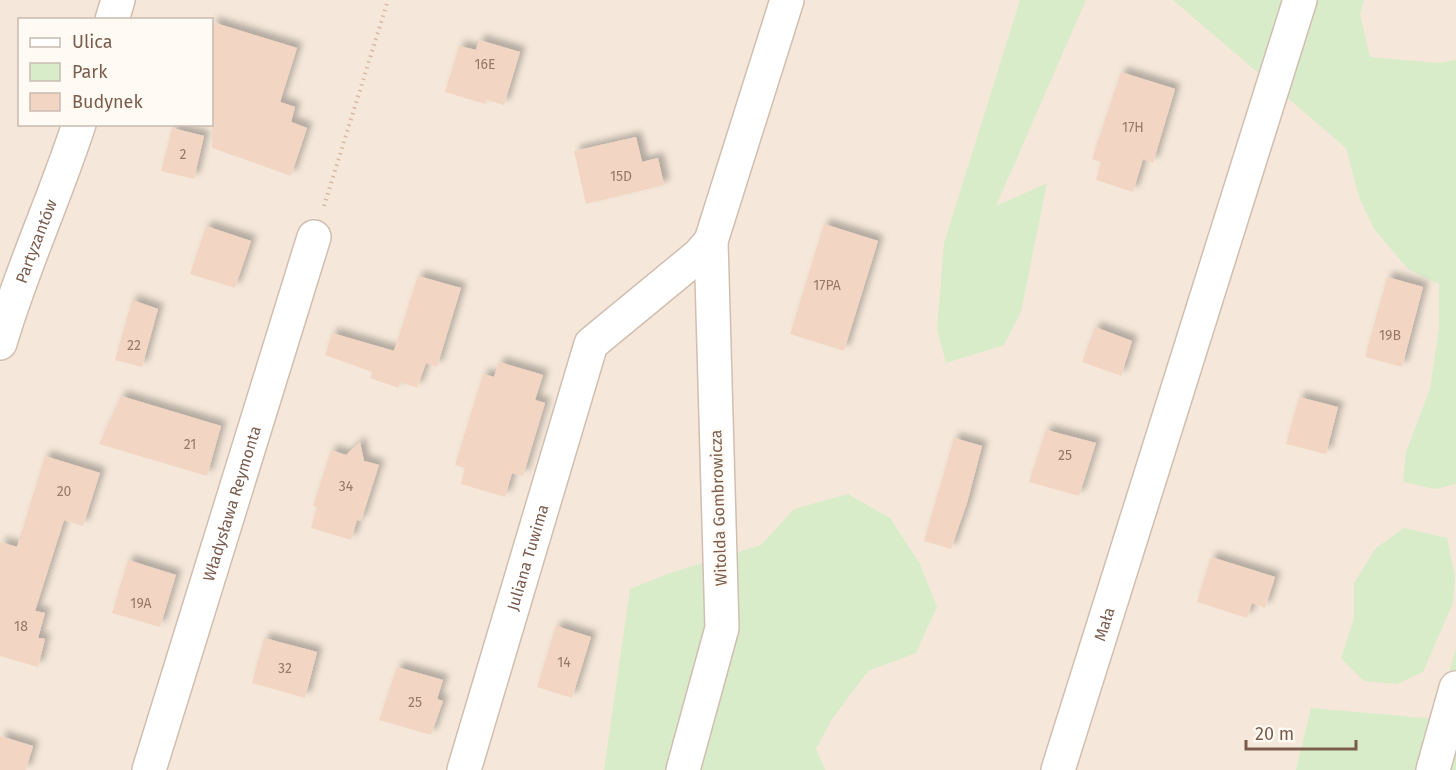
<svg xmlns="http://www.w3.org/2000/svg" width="1456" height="770" font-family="'Fira Sans',sans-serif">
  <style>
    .residential { fill: #f5e8da; fill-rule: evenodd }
    .green { fill: #d8ecc9 }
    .building { fill: #f3d5c3; filter: url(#shadow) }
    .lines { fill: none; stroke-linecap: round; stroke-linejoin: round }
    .minor-casing { stroke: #d1beb0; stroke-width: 36 }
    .path { stroke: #d9b8a5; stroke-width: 4; stroke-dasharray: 1.5 4.5; stroke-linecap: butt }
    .minor { stroke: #fff; stroke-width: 33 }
    .labels { text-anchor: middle; stroke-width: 5; stroke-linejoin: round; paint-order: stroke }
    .number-label { font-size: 14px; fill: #987a6a }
    .street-label { font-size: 16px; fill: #7a5c4d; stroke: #fffaf3 }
  </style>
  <defs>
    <filter id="shadow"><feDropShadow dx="5.5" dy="-5.5" stdDeviation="3" flood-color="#0004"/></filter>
  </defs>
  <rect width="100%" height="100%" fill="#fdf6ec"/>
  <path class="residential" d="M0 0H1456V770H0ZM20 20H212V124H20Z"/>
  <g class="green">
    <polygon points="1020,0 1086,0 996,206 1047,183 1021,312 1004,345 946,363 937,329 944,243"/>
    <polygon points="1173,0 1364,0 1360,15 1370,57 1438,63 1456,60 1456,484 1435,489 1403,482 1406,452 1430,389 1439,328 1439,284 1408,269 1374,229 1359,197 1346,148"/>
    <polygon points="848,494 890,518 920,564 937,607 916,653 868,671 832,719 816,749 825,770 604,770 630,589 667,574 761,545 794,509"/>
    <polygon points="1404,528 1447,538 1455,576 1453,603 1423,672 1397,684 1364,681 1341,658 1354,618 1354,583 1376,548"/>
    <polygon points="1456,648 1456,770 1296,770 1311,708 1436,719"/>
  </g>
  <g class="building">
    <polygon points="212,22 297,48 280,102 295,107 291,122 307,128 291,176 212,148"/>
    <polygon points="479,40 520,52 504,105 487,100 485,104 445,92 459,46 476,50"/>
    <polygon points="1121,72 1175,89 1153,163 1143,159 1133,192 1096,180 1101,162 1092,159"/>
    <polygon points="172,128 204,136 194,179 161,171"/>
    <polygon points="636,137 642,162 658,158 664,185 586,204 574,151"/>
    <polygon points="824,224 878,241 844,351 790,334"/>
    <polygon points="206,226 251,241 235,288 190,274"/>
    <polygon points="418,276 461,288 437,367 426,363 417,388 400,382 399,388 370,378 372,372 325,355 332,333 394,351"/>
    <polygon points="1387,277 1423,287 1402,367 1365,357"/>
    <polygon points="132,300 158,309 142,367 115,360"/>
    <polygon points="1095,327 1132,341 1121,376 1082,362"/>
    <polygon points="499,362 543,375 535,400 545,403 523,476 512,473 505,497 461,484 465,468 455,465 483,374 494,377"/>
    <polygon points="121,396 221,426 207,476 99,444"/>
    <polygon points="1299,397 1338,407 1326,454 1286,444"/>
    <polygon points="1046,430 1096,443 1079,496 1029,482"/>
    <polygon points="954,438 982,446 967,503 951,549 924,541"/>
    <polygon points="360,442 364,461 379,465 361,521 357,520 351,540 311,528 317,507 313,506 331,450 346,455"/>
    <polygon points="45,456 100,473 83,526 64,520 35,611 45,613 38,638 45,639 38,667 0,656 0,542 17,547"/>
    <polygon points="1211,557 1275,577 1265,608 1252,603 1247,618 1197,602"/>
    <polygon points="128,560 176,575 160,627 112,613"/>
    <polygon points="556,626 591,637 572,698 537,687"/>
    <polygon points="264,638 317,652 305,698 252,683"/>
    <polygon points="397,667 443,680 437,699 443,701 431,735 379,720"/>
    <polygon points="0,736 33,746 26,770 0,770"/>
  </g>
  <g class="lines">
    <defs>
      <g id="minor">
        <polyline points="112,20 118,0"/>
        <path id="s1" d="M0 343C22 268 55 198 79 124"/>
        <path id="s2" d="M149 770 314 237"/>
        <path id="s3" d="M464 770 591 344 699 255 711 241 787 0"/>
        <polyline points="683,770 722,628 711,241"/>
        <path id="s4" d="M1058 770 1300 0"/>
        <polyline points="1433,770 1456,688"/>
      </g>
    </defs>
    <use href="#minor" class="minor-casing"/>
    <polyline class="path" points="324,206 388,0"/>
    <use href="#minor" class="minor"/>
  </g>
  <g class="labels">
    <g class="number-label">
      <text x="485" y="69">16E</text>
      <text x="1133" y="132">17H</text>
      <text x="183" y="159">2</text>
      <text x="621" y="181">15D</text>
      <text x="827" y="290">17PA</text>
      <text x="1390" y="340">19B</text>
      <text x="134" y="350">22</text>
      <text x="190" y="449">21</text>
      <text x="1065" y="460">25</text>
      <text x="346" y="491">34</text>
      <text x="64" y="496">20</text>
      <text x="141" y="608">19A</text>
      <text x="21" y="631">18</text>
      <text x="564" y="667">14</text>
      <text x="285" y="673">32</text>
      <text x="415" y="707">25</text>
    </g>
    <g class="street-label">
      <text dy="6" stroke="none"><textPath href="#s1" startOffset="108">Partyzantów</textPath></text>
      <text dy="6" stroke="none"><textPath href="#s2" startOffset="279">Władysława Reymonta</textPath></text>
      <text transform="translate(718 508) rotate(-92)" y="6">Witolda Gombrowicza</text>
      <text dy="6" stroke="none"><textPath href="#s3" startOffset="222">Juliana Tuwima</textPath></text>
      <text dy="6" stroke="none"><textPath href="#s4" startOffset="153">Mała</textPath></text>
    </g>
  </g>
  <rect x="18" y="18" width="195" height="108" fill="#fffaf3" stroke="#cabbb1" stroke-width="1.5"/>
  <rect x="30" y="38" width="30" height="9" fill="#ffffff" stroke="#cabbb1" stroke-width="1.5"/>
  <text x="72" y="48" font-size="18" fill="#7a5c4d">Ulica</text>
  <rect x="30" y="63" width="30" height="18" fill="#d8ecc9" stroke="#cabbb1" stroke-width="1.5"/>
  <text x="72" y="78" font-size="18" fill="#7a5c4d">Park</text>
  <rect x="30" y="93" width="30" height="18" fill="#f3d5c3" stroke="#cabbb1" stroke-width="1.5"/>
  <text x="72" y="108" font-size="18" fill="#7a5c4d">Budynek</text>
  <path d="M1246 740v9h110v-9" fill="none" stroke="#7a5c4d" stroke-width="3"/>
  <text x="1255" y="740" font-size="18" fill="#7a5c4d" stroke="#fffaf3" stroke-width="4.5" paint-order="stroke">20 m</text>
</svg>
